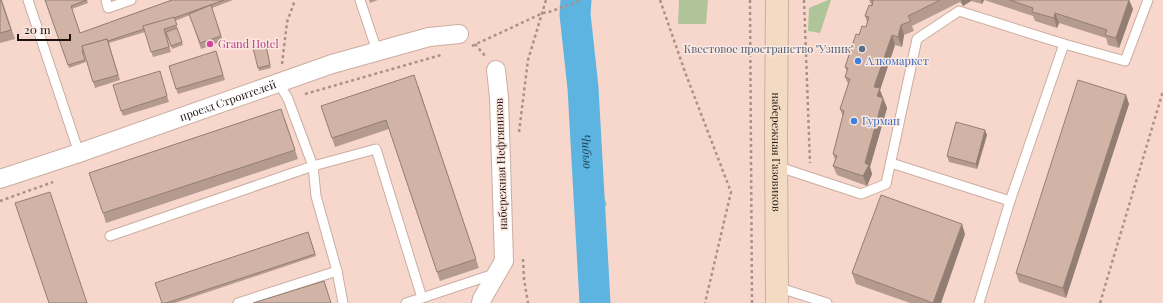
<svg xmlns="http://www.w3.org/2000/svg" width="1163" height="303" font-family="'Playfair Display',serif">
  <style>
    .green { fill: #afc499 }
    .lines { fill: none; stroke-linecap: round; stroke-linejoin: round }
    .river { stroke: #5db4e1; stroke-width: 31 }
    .lane-casing { stroke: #ccada1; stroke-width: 11 }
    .street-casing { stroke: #ccada1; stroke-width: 20 }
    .secondary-casing { stroke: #ccada1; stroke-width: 24 }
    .path { stroke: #ab9289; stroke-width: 2.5; stroke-dasharray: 3 3; stroke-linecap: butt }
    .lane { stroke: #fff; stroke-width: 9 }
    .street { stroke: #fff; stroke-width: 18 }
    .secondary { stroke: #f2dbc2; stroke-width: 22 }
    .wall { fill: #b59b8f }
    .shaded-wall { fill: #937e74 }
    .building { fill: #d2b4a6; stroke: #937e74 }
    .hotel-dot { fill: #d1479c; stroke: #fbe8e0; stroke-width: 1.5 }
    .service-dot { fill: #5c6f8a; stroke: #fbe8e0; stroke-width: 1.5 }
    .shop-dot { fill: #3f7fe0; stroke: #fbe8e0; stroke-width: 1.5 }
    .labels { text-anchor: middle; stroke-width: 3; stroke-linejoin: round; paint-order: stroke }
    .hotel-label { font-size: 11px; fill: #b23c85; stroke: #fbe8e0; text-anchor: start }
    .service-label { font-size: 11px; fill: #4e5e75; stroke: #fbe8e0; text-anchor: end }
    .shop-label { font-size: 11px; fill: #366cbe; stroke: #fbe8e0; text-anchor: start }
    .street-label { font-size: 11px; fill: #1d120e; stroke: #fbe8e0 }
    .water-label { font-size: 12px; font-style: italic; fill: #1a4053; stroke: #fbe8e0 }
  </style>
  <rect width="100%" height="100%" fill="#f7d7cb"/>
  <g class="green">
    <polygon points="679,0 708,0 706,24 678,24"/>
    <polygon points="828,0 831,0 820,33 808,31 809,8"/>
    <polygon points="596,181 607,204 598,219 590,200"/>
  </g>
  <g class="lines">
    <path class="river" id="s1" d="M576 0 575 14 583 88 595 303"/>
    <defs>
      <g id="lane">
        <polyline points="28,0 79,153"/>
        <polyline points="106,0 108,8 131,0"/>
        <polyline points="360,0 377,51"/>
        <polyline points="279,83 288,99 313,166 316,196 337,271 343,303"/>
        <polyline points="891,163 1010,201"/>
        <polyline points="776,166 861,194 886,184 917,39 959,11 1064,44"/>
        <polyline points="110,236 313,166 376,149 422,298 406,303"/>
        <polyline points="777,287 827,303"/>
        <polyline points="422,298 497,273"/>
        <polyline points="238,303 337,271"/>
        <polyline points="979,303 1010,201 1064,44 1125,61 1148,0"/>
      </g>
      <g id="street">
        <path id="s2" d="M0 179 79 153 332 64 429 37 459 34"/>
        <polyline points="481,303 482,299 504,261 499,97 496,70"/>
      </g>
      <g id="secondary">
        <path id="s3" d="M777 0 776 135 777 303"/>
      </g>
    </defs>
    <use href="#lane" class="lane-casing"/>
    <use href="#street" class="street-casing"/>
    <use href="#secondary" class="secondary-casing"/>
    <g class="path">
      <polyline points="660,0 685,72 731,192 705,303"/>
      <polyline points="750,0 752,303"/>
      <polyline points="804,0 810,163"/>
      <polyline points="475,44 486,57"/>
      <polyline points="472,46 543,13 549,12 582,0"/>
      <polyline points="282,64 287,22 295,0"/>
      <polyline points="305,94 441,55"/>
      <polyline points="519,132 528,60 546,0"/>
      <polyline points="0,201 53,182"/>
      <polyline points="523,259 524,279 528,303"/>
      <polyline points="1100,303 1163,91"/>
    </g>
    <use href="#lane" class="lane"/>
    <use href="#street" class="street"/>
    <use href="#secondary" class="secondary"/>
  </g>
  <g class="wall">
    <polygon points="0,0 2,0 15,39 0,43"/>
    <polygon points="45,0 87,0 88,3 72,9 80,33 172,0 233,0 212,8 223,41 201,49 190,15 175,21 183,45 172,49 166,34 171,52 153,57 145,32 109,43 120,80 95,88 84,53 83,54 86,62 69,68"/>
    <polygon points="369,0 378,0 370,3"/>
    <polygon points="869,0 984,0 982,4 971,1 963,6 960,2 912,26 914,31 904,35 902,47 895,45 880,90 887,108 870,167 872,174 867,186 837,175 833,166 835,160 833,154 843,117 840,109 848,84 845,77 847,72 845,67 859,35 866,27 867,22 865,16 872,6"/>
    <polygon points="984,0 1129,0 1133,9 1119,48 1108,45 1106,38 1059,23 1057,28 1035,21 1033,16"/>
    <polygon points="266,45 271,68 259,71 258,68"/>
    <polygon points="216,51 225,80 178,94 176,89"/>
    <polygon points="161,76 169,102 123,116 121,111"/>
    <polygon points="418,85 479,268 440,281 389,129 335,147 332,138"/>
    <polygon points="1126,95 1129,104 1066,298 1019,282 1016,273"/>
    <polygon points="285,119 298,159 106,223 103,213"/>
    <polygon points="987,135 977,169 949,162 947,156"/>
    <polygon points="308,232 316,256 175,303 162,303"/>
    <polygon points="965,234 941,303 910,303 856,284 852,273"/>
  </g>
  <g class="shaded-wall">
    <polygon points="961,0 971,0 971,1 963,6"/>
    <polygon points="981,0 984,0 982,4"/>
    <polygon points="1129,0 1133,9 1119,48 1116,38"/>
    <polygon points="1055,13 1059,23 1057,28 1054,18"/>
    <polygon points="901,25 904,35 902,47 898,37"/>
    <polygon points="892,35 895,45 880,90 883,98 881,106 874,87"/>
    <polygon points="1126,95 1129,104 1066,298 1063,288"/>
    <polygon points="883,98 887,108 870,167 872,174 867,186 863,176 865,163"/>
    <polygon points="985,130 987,135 977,169 976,164"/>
    <polygon points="962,224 965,234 941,303 933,303"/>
  </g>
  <g class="building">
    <polygon points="0,0 1,0 11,30 0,33"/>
    <polygon points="45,0 87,0 71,6 80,33 172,0 224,0 174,18 143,26 144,29 108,41 107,39 82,46 83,50 82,51 85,60 68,65"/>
    <polygon points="871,0 940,0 908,16 911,21 901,25 898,37 892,35 874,87 880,88 877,96 883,98 865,163 869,165 863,176 833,166 837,156 833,154 844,111 840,109 850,79 845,77 848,68 845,67 856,34 859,35 862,26 866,27 869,17 865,16 869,5 872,6 873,1"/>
    <polygon points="1010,0 1129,0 1116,38 1105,35 1107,30 1055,13 1054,18 1032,12 1033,8"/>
    <polygon points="211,5 221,36 200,43 189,14"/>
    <polygon points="174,17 177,25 164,29 169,47 151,52 143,26"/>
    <polygon points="177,28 182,42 171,46 166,32"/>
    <polygon points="107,39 118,75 93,82 82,46"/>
    <polygon points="266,45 270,65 258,68 253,48"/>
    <polygon points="216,51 223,75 176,89 169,66"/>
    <polygon points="160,71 167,96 121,111 113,85"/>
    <polygon points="414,75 476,259 437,272 386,120 332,138 321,106"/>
    <polygon points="1078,80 1126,95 1063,288 1016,273"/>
    <polygon points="281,109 295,150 103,213 89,173"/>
    <polygon points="956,122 985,130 976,164 947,156"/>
    <polygon points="50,192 87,303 49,303 15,203"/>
    <polygon points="881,195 962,224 933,303 852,273"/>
    <polygon points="308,232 315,254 166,303 162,303 155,283"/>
    <polygon points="324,281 331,303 253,303"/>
  </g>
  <circle class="hotel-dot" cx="210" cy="44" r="4"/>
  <circle class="service-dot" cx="862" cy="49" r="4"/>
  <g class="shop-dot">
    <circle cx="858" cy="61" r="4"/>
    <circle cx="854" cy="121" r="4"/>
  </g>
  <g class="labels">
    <g class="hotel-label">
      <text x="218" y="48">Grand Hotel</text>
    </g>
    <g class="service-label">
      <text x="854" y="53">Квестовое пространство "Узник"</text>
    </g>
    <g class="shop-label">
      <text x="866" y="65">Алкомаркет</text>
      <text x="862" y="125">Гурман</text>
    </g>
    <g class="street-label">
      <text dy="4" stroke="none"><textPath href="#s2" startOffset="241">проезд Строителей</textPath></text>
      <text dy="4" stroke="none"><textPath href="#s3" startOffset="152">набережная Газовиков</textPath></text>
      <text transform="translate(501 164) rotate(-92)" y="4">набережная Нефтяников</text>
    </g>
    <g class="water-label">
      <text dy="4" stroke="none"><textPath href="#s1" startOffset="152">Чибью</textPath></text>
    </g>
  </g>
  <path d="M18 34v6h52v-6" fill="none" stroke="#1d120e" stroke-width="2"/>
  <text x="24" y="34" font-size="12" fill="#1d120e" stroke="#fbe8e0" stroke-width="3" paint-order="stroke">20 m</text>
</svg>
